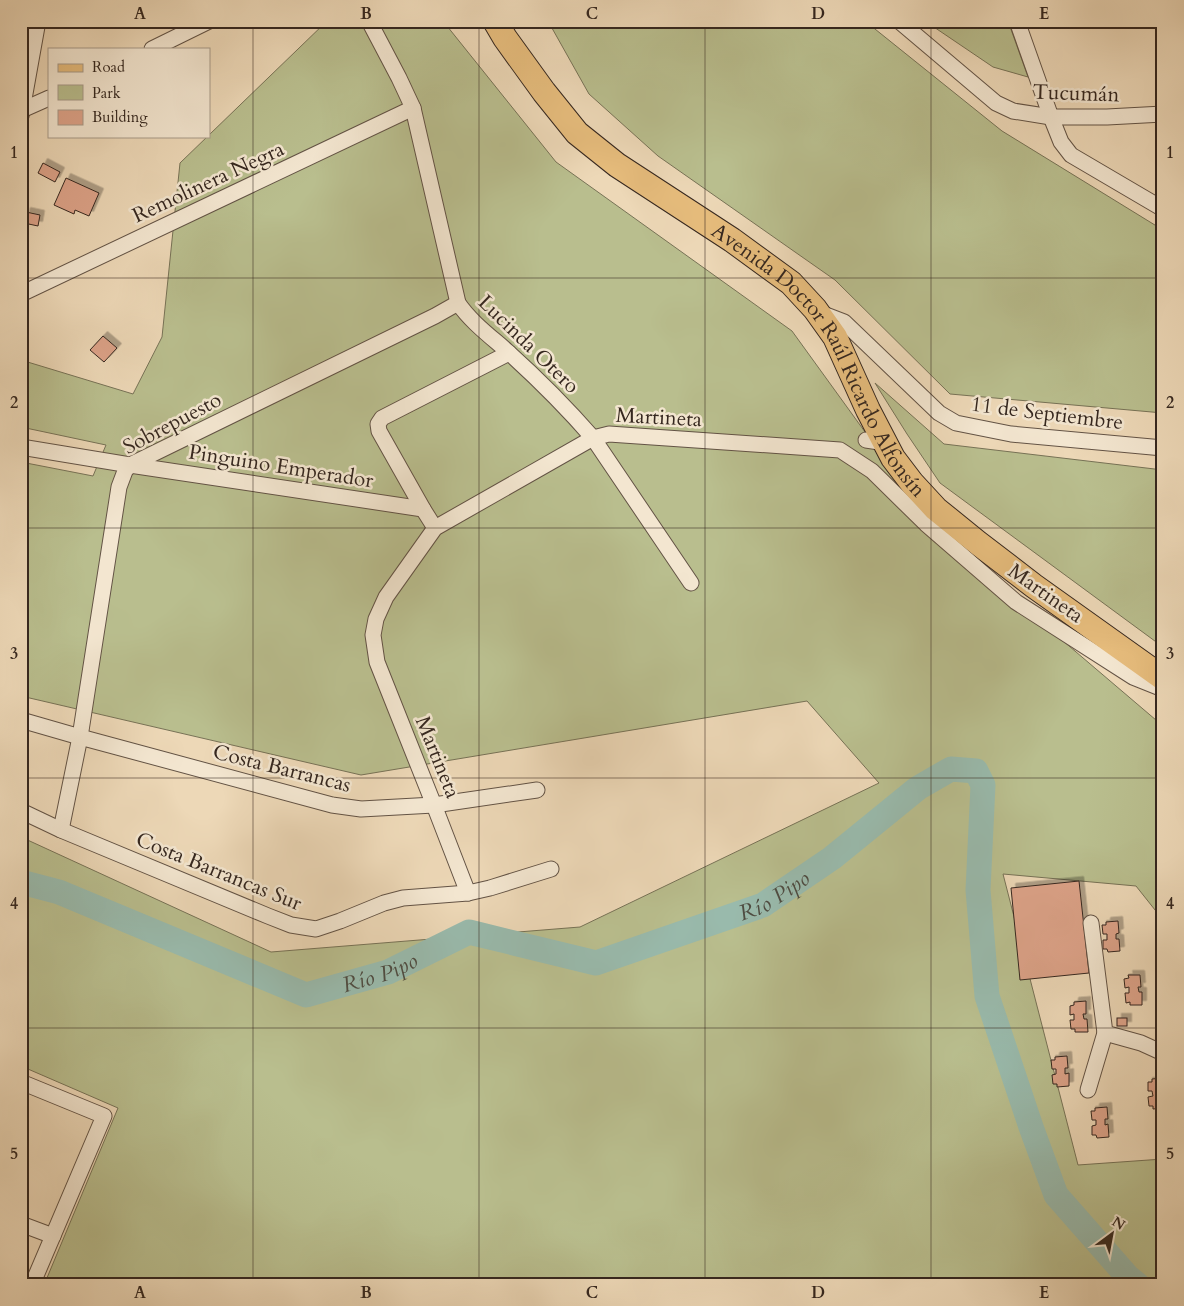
<svg xmlns="http://www.w3.org/2000/svg" width="1184" height="1306" font-family="Cardo,serif">
  <style>
    .green { fill: #b9be8e; stroke: #777256 }
    .lines { fill: none; stroke-linecap: round; stroke-linejoin: round }
    .river { stroke: #99baac; stroke-width: 25 }
    .building { fill: #dda389; stroke: #35271f; filter: url(#shadow) }
    .street-casing { stroke: #635345; stroke-width: 17 }
    .primary-casing { stroke: #35271f; stroke-width: 26 }
    .street { stroke: #f3e6d0; stroke-width: 15 }
    .primary { stroke: #e6bc7c; stroke-width: 24 }
    .grid { fill: none; stroke: #35271f; stroke-width: 1; stroke-opacity: 0.55 }
    .labels { text-anchor: middle; stroke-width: 5; stroke-linejoin: round; paint-order: stroke }
    .street-label { font-size: 21px; fill: #35271f; stroke: #f3e6d0 }
    .water-label { font-size: 22px; font-style: italic; fill: #4e4c42; stroke: #f3e6d0 }
    .neatline { fill: none; stroke: #35271f; stroke-width: 2 }
    .grid-label { font-size: 16px; text-anchor: middle; font-weight: bold; fill: #35271f }
  </style>
  <defs>
    <filter id="shadow"><feDropShadow dx="4.5" dy="-4.5" stdDeviation="0" flood-color="#0004"/></filter>
  </defs>
  <rect width="100%" height="100%" fill="#edd8b7"/>
  <filter id="stains"><feTurbulence type="fractalNoise" baseFrequency=".004" numOctaves="4"/><feColorMatrix values="0 0 0 0 .2 0 0 0 0 .09 0 0 0 0 .02 0 0 0 .5 -.17"/></filter>
  <radialGradient id="worn" r=".72"><stop offset=".6" stop-color="#630" stop-opacity="0"/><stop offset="1" stop-color="#630" stop-opacity=".3"/></radialGradient>
  <g class="green">
    <polygon points="327,21 443,21 556,162 792,331 941,537 1163,726 1163,920 1136,886 1003,874 1078,1165 1163,1159 1163,1285 44,1285 118,1108 21,1066 21,837 271,952 580,927 879,783 807,701 361,775 21,696 21,462 93,476 106,445 21,427 21,360 133,394 162,337 180,163"/>
    <polygon points="548,21 865,21 1002,131 1163,230 1163,413 950,394 835,280 658,156 589,94"/>
    <polygon points="925,21 1008,21 1028,77 993,67"/>
    <polygon points="875,383 944,444 1163,470 1163,647 940,483 907,434"/>
  </g>
  <g class="lines">
    <path class="river" id="s1" d="M21 882 59 892 306 995 388 972 469 932 596 963 763 905 832 858 918 788 951 769 976 771 983 785 978 890 987 996 1031 1127 1056 1195 1128 1277 1138 1285"/>
  </g>
  <g class="building">
    <polygon points="43,163 60,172 55,182 38,173"/>
    <polygon points="66,178 99,193 89,216 75,210 74,214 54,205"/>
    <polygon points="26,212 40,215 38,226 24,223"/>
    <polygon points="103,336 117,348 104,362 90,350"/>
    <polygon points="1079,881 1089,973 1020,980 1011,888"/>
    <polygon points="1118,921 1119,933 1116,934 1116,939 1119,939 1120,951 1108,952 1107,949 1103,949 1103,940 1107,940 1107,934 1103,934 1102,925 1106,925 1106,922"/>
    <polygon points="1128,975 1140,975 1141,987 1138,987 1139,992 1142,992 1142,1005 1130,1005 1130,1002 1126,1003 1125,993 1129,993 1129,987 1125,988 1124,979 1129,978"/>
    <polygon points="1086,1001 1086,1014 1083,1014 1084,1019 1087,1019 1088,1032 1075,1032 1075,1029 1071,1029 1070,1020 1074,1020 1074,1014 1070,1015 1070,1006 1074,1005 1074,1002"/>
    <rect x="1117" y="1018" width="10" height="8"/>
    <polygon points="1067,1056 1068,1068 1065,1068 1065,1074 1069,1073 1069,1086 1057,1087 1057,1084 1053,1084 1052,1075 1056,1074 1056,1069 1052,1069 1051,1060 1055,1060 1055,1057"/>
    <polygon points="1163,1078 1163,1090 1161,1090 1163,1108 1153,1109 1153,1106 1149,1106 1148,1097 1153,1096 1152,1091 1148,1091 1148,1082 1152,1082 1152,1079"/>
    <polygon points="1107,1107 1108,1119 1105,1119 1105,1125 1108,1124 1109,1137 1097,1138 1096,1135 1092,1135 1092,1126 1096,1125 1096,1120 1092,1120 1091,1111 1095,1111 1095,1108"/>
  </g>
  <g class="lines">
    <defs>
      <g id="street">
        <path d="M369 21 399 78 413 108 458 303C471 322 490 336 507 351 537 378 567 408 593 438L691 583"/>
        <polyline points="899,21 996,103 1013,111 1051,117 1107,117 1163,114"/>
        <polyline points="1017,21 1051,117 1061,142 1071,155 1163,209"/>
        <polyline points="152,49 209,21"/>
        <polyline points="22,110 49,98"/>
        <polyline points="21,116 38,21"/>
        <polyline points="21,294 413,108"/>
        <polyline points="818,312 844,322 939,413 956,423 1011,434 1163,448"/>
        <polyline points="866,440 886,443"/>
        <polyline points="21,447 130,465 423,509 435,528"/>
        <polyline points="423,509 379,431 378,424 382,418 509,353"/>
        <polyline points="21,720 80,737 332,805 361,809 434,805 537,790"/>
        <polyline points="21,811 61,830 268,916 291,925 316,929 340,921 384,903 403,898 468,893 490,888 551,869"/>
        <polyline points="61,830 80,737 119,487 125,471 130,465 435,316 458,303"/>
        <polyline points="468,893 434,805 377,662 373,635 376,619 386,597 435,528 593,438 609,434 840,450 872,471 926,524 1016,602 1133,677 1163,689"/>
        <polyline points="1091,923 1105,1033 1141,1043 1163,1053"/>
        <polyline points="21,1082 104,1116 32,1285"/>
        <polyline points="1088,1090 1105,1033"/>
        <polyline points="21,1224 53,1236"/>
      </g>
      <g id="primary">
        <path id="s2" d="M495 21 505 38 544 92 577 133 617 165 732 240 791 283 815 309 835 337 868 410 893 458 912 483 936 509 978 543 1034 586 1163 678"/>
      </g>
    </defs>
    <use href="#street" class="street-casing"/>
    <use href="#primary" class="primary-casing"/>
    <use href="#street" class="street"/>
    <use href="#primary" class="primary"/>
  </g>
  <path class="grid" d="M253 21V1285M479 21V1285M705 21V1285M931 21V1285M21 278H1163M21 528H1163M21 778H1163M21 1028H1163"/>
  <g class="labels">
    <g class="street-label">
      <text transform="translate(1076 93) rotate(2)" y="7">Tucumán</text>
      <text transform="translate(208 182) rotate(-25)" y="7">Remolinera Negra</text>
      <text transform="translate(529 344) rotate(44)" y="7">Lucinda Otero</text>
      <text dy="7" stroke="none"><textPath href="#s2" startOffset="478">Avenida Doctor Raúl Ricardo Alfonsín</textPath></text>
      <text transform="translate(1047 413) rotate(7)" y="7">11 de Septiembre</text>
      <text transform="translate(659 417) rotate(3)" y="7">Martineta</text>
      <text transform="translate(172 423) rotate(-28)" y="7">Sobrepuesto</text>
      <text transform="translate(281 466) rotate(9)" y="7">Pinguino Emperador</text>
      <text transform="translate(1046 593) rotate(35)" y="7">Martineta</text>
      <text transform="translate(438 757) rotate(68)" y="7">Martineta</text>
      <text transform="translate(282 768) rotate(14)" y="7">Costa Barrancas</text>
      <text transform="translate(219 871) rotate(22)" y="7">Costa Barrancas Sur</text>
    </g>
    <g class="water-label">
      <text dy="8" stroke="none"><textPath href="#s1" startOffset="804">Río Pipo</textPath></text>
      <text dy="8" stroke="none"><textPath href="#s1" startOffset="384">Río Pipo</textPath></text>
    </g>
  </g>
  <rect width="1184" height="1306" fill="none" stroke="#edd8b7" stroke-width="55"/>
  <rect x="48" y="48" width="162" height="90" fill="#f3e6d0" stroke="#a79a89"/>
  <rect x="58" y="64" width="25" height="8" fill="#e6bc7c" stroke="#a79a89"/>
  <text x="92" y="72" font-size="15" fill="#35271f">Road</text>
  <rect x="58" y="85" width="25" height="15" fill="#b9be8e" stroke="#a79a89"/>
  <text x="92" y="98" font-size="15" fill="#35271f">Park</text>
  <rect x="58" y="110" width="25" height="15" fill="#dda389" stroke="#a79a89"/>
  <text x="92" y="122" font-size="15" fill="#35271f">Building</text>
  <g transform="translate(1112 1234) rotate(32)" stroke="#f3e6d0" stroke-width="4" paint-order="stroke">
  <path d="M0-4L9 19L0 12L-9 19Z" fill="#35271f"/>
  <text y="-8" font-size="14" font-weight="bold" text-anchor="middle" fill="#35271f">N</text>
  </g>
  <rect x="28" y="28" width="1128" height="1250" class="neatline"/>
  <g class="grid-label">
    <text x="140" y="19">A</text>
    <text x="366" y="19">B</text>
    <text x="592" y="19">C</text>
    <text x="818" y="19">D</text>
    <text x="1044" y="19">E</text>
    <text x="14" y="158">1</text>
    <text x="1170" y="158">1</text>
    <text x="14" y="408">2</text>
    <text x="1170" y="408">2</text>
    <text x="14" y="659">3</text>
    <text x="1170" y="659">3</text>
    <text x="14" y="909">4</text>
    <text x="1170" y="909">4</text>
    <text x="14" y="1159">5</text>
    <text x="1170" y="1159">5</text>
    <text x="140" y="1298">A</text>
    <text x="366" y="1298">B</text>
    <text x="592" y="1298">C</text>
    <text x="818" y="1298">D</text>
    <text x="1044" y="1298">E</text>
  </g>
  <rect width="100%" height="100%" filter="url(#stains)"/>
  <rect width="100%" height="100%" fill="url(#worn)"/>
</svg>
